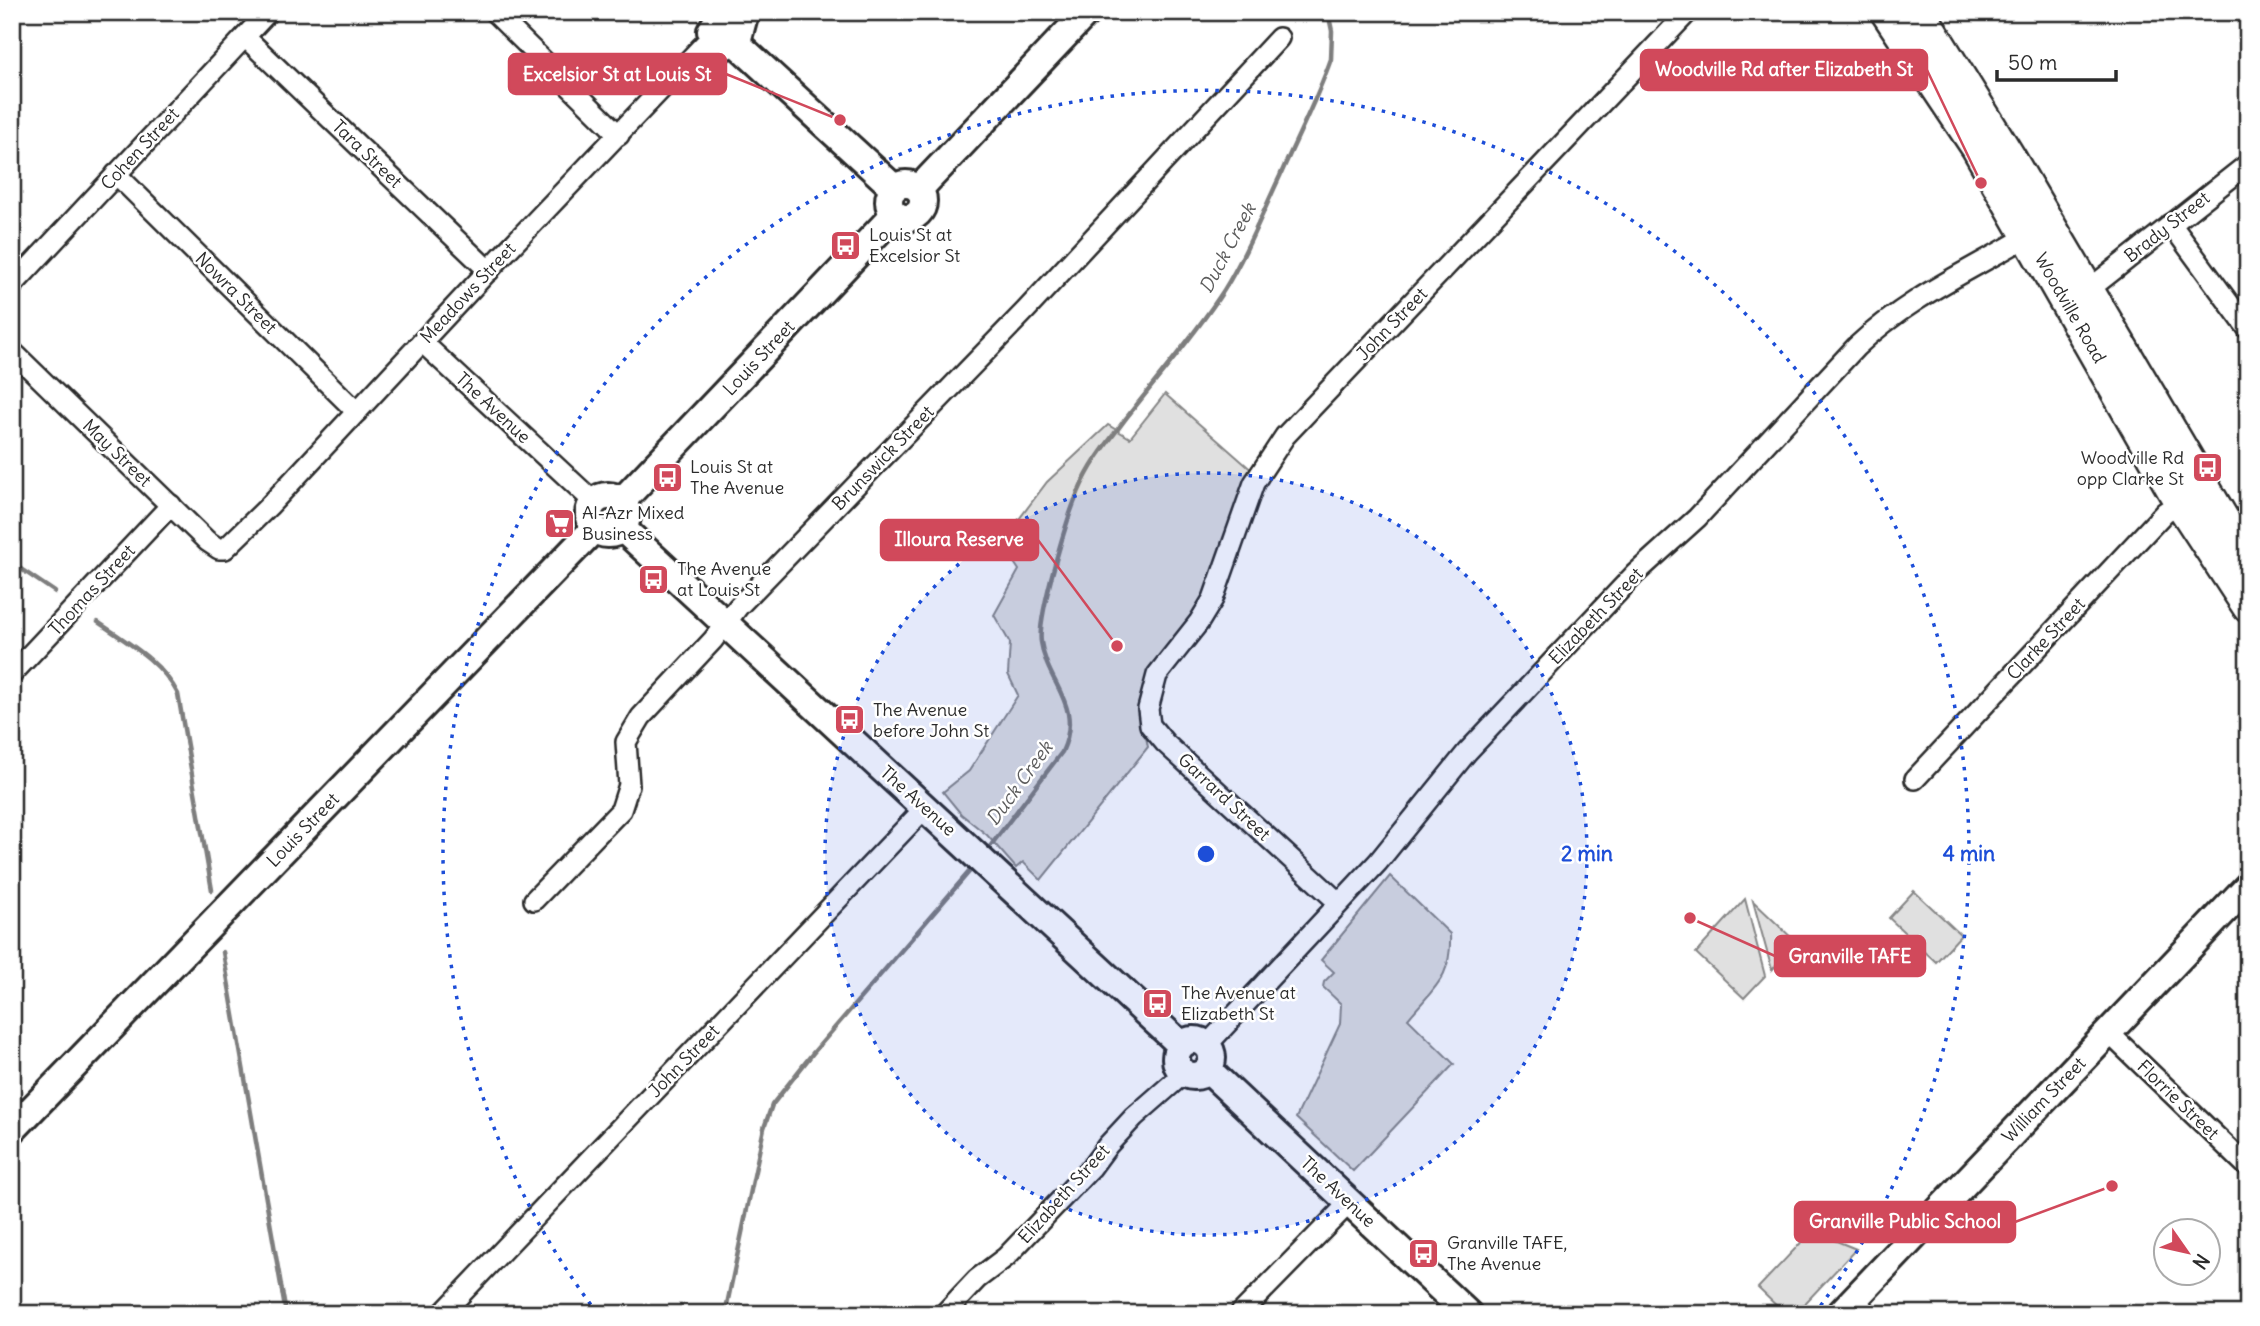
<svg xmlns="http://www.w3.org/2000/svg" width="2260" height="1326" font-family="Delius,sans-serif">
  <style>
    .green { fill: #e0e0e0; stroke: #868686; stroke-width: 2 }
    .lines { fill: none; stroke-linecap: round; stroke-linejoin: round }
    .stream { stroke: #7e7e7e; stroke-width: 4.5 }
    .street-casing { stroke: #2b2b2b; stroke-width: 24 }
    .secondary-casing { stroke: #2b2b2b; stroke-width: 32 }
    .primary-casing { stroke: #2b2b2b; stroke-width: 35 }
    .street { stroke: #fff; stroke-width: 19 }
    .secondary { stroke: #fff; stroke-width: 26 }
    .primary { stroke: #fff; stroke-width: 30 }
    .ring { fill: none; stroke: #1d4ed8; stroke-width: 3.5; stroke-dasharray: 3.5 7 }
    .labels { text-anchor: middle; stroke-width: 5; stroke-linejoin: round; paint-order: stroke }
    .street-label { font-size: 18px; fill: #2b2b2b; stroke: #fff }
    .poi-label { font-size: 18px; fill: #2b2b2b; stroke: #fff; text-anchor: start }
    .water-label { font-size: 19px; font-style: italic; fill: #5c5c5c; stroke: #fff }
    .centre { fill: #1d4ed8; stroke: #fff; stroke-width: 3.5 }
    .ring-label { font-size: 21px; text-anchor: middle; font-weight: bold; fill: #1d4ed8; stroke: #fff; stroke-width: 5; stroke-linejoin: round; paint-order: stroke }
    .leader { fill: none; stroke: #d1495b; stroke-width: 2.5 }
    .callout-dot { fill: #d1495b; stroke: #fff; stroke-width: 2.5 }
    .callout { fill: #d1495b; stroke: #d1495b; stroke-width: 2.5 }
    .callout-label { font-size: 19px; text-anchor: middle; font-weight: bold; fill: #fff }
  </style>
  <rect width="100%" height="100%" fill="#fff"/>
  <filter id="ink" filterUnits="userSpaceOnUse"><feTurbulence type="fractalNoise" baseFrequency=".0143" numOctaves="2"/><feDisplacementMap in="SourceGraphic" scale="14" xChannelSelector="R" yChannelSelector="G"/><feConvolveMatrix kernelMatrix="1 2 1 2 8 2 1 2 1" color-interpolation-filters="sRGB"/></filter>
  <g filter="url(#ink)">
    <g class="green">
      <polygon points="1165,394 1255,473 1206,601 1141,713 1148,747 1041,880 1023,862 1016,868 987,835 961,814 943,792 969,771 1018,695 1008,674 1010,643 994,615 1019,570 1001,543 1047,482 1108,425 1130,438"/>
      <path d="M1390 876 1450 934C1452 979 1434 987 1408 1019L1454 1064 1353 1171 1296 1118 1340 1024 1341 1004 1323 987 1324 982 1334 972 1321 960Z"/>
      <polygon points="1914,891 1961,935 1936,962 1889,918"/>
      <polygon points="1745,899 1765,976 1744,998 1696,953"/>
      <polygon points="1753,901 1797,943 1772,970"/>
      <polygon points="1812,1231 1856,1249 1795,1314 1785,1314 1758,1288"/>
    </g>
    <g class="lines">
      <g class="stream">
        <polyline points="12,563 55,592"/>
        <path d="M98 622C128 643 161 661 178 694L212 890"/>
        <path d="M985 853 1062 752C1084 704 1047 685 1041 642 1037 618 1067 518 1078 493 1090 464 1108 442 1127 417 1159 376 1195 335 1224 290 1246 255 1262 214 1280 176 1297 137 1317 99 1331 59L1332 31 1328 12"/>
        <polyline points="223,952 286,1314"/>
        <polyline points="725,1314 764,1128 772,1105 813,1053 975,865"/>
      </g>
      <defs>
        <g id="street">
          <polyline points="494,12 619,135"/>
          <polyline points="245,37 489,271"/>
          <polyline points="116,174 357,412"/>
          <polyline points="2171,224 2248,329"/>
          <polyline points="12,286 268,12"/>
          <polyline points="2087,291 2248,164"/>
          <polyline points="422,342 594,502"/>
          <polyline points="12,351 207,541 219,549 225,549 269,506 502,256 712,36"/>
          <polyline points="12,674 171,505"/>
          <polyline points="1915,779 2165,512 2180,503"/>
          <polyline points="534,900 621,810 629,785 626,742 641,717 713,640 738,607 1026,310 1279,38"/>
          <polyline points="1338,902 1165,743 1150,725 1148,709 1157,675 1199,622 1213,599 1254,483 1285,436 1688,12"/>
          <polyline points="2108,1032 2248,1167"/>
          <path d="M1207 1045 1378 862 1467 752 1635 574 1697 518 1856 347C1908 298 1967 272 2028 236"/>
          <polyline points="1854,1300 1868,1314"/>
          <polyline points="442,1314 925,808"/>
          <polyline points="944,1314 977,1279 1006,1257 1091,1168 1108,1145 1134,1117 1174,1082 1181,1072"/>
          <polyline points="1240,1314 1350,1202"/>
        </g>
        <g id="secondary">
          <polyline points="723,12 711,31 717,43 724,46 738,38 745,12"/>
          <polyline points="735,42 894,188"/>
          <circle cx="906" cy="201" r="17"/>
          <polyline points="919,189 1087,12"/>
          <circle cx="608" cy="515" r="19"/>
          <polyline points="622,501 895,214"/>
          <polyline points="623,529 1181,1045"/>
          <circle cx="1194" cy="1058" r="18"/>
          <polyline points="1208,1070 1468,1314"/>
          <polyline points="12,1130 594,529"/>
          <polyline points="1840,1314 2248,886"/>
        </g>
        <g id="primary">
          <polyline points="1886,12 1977,148 2180,503 2248,607"/>
          <polyline points="1920,12 2011,159 2248,561"/>
        </g>
      </defs>
      <use href="#street" class="street-casing"/>
      <use href="#secondary" class="secondary-casing"/>
      <use href="#primary" class="primary-casing"/>
      <use href="#street" class="street"/>
      <use href="#secondary" class="secondary"/>
      <use href="#primary" class="primary"/>
    </g>
  </g>
  <circle cx="1206" cy="854" r="381" fill="#1d4ed8" fill-opacity=".12"/>
  <g class="ring">
    <circle cx="1206" cy="854" r="381"/>
    <path d="M597 1313A763 763 0 1 1 1815 1313"/>
  </g>
  <defs>
    <symbol id="bus-square" viewBox="-11 -11 22 22"><rect x="-9" y="-9" width="18" height="18" rx="4" fill="#d1495b" stroke="#fff"/><path d="M-5-6H5V4H4V6H2V4H-2V6H-4V4H-5ZM-3.5-4V0h7V-4ZM-3.5 1.2v1.5H-2V1.2ZM2 1.2v1.5H3.5V1.2Z" fill="#fff"/></symbol>
    <symbol id="supermarket-square" viewBox="-11 -11 22 22"><rect x="-9" y="-9" width="18" height="18" rx="4" fill="#d1495b" stroke="#fff"/><path d="M-6-5.5h2.5l.6 2H6L4.5 2H-2.5L-4.4-4H-6ZM-1.5 3.2a1.3 1.3 0 1 0 .1 0ZM3 3.2a1.3 1.3 0 1 0 .1 0Z" fill="#fff"/></symbol>
  </defs>
  <g fill-rule="evenodd">
    <use href="#bus-square" x="828" y="228" width="35" height="35"/>
    <use href="#bus-square" x="2190" y="450" width="35" height="35"/>
    <use href="#bus-square" x="650" y="460" width="35" height="35"/>
    <use href="#supermarket-square" x="542" y="506" width="35" height="35"/>
    <use href="#bus-square" x="636" y="562" width="35" height="35"/>
    <use href="#bus-square" x="832" y="702" width="35" height="35"/>
    <use href="#bus-square" x="1140" y="986" width="35" height="35"/>
    <use href="#bus-square" x="1406" y="1236" width="35" height="35"/>
  </g>
  <g class="labels">
    <g class="street-label">
      <text transform="translate(140 149) rotate(-47)" y="6">Cohen Street</text>
      <text transform="translate(367 154) rotate(44)" y="6">Tara Street</text>
      <text transform="translate(2167 227) rotate(-38)" y="6">Brady Street</text>
      <text transform="translate(236 293) rotate(45)" y="6">Nowra Street</text>
      <text transform="translate(468 293) rotate(-47)" y="6">Meadows Street</text>
      <text transform="translate(2070 308) rotate(60)" y="6">Woodville Road</text>
      <text transform="translate(1392 324) rotate(-46)" y="6">John Street</text>
      <text transform="translate(759 358) rotate(-47)" y="6">Louis Street</text>
      <text transform="translate(493 408) rotate(43)" y="6">The Avenue</text>
      <text transform="translate(117 453) rotate(44)" y="6">May Street</text>
      <text transform="translate(883 458) rotate(-46)" y="6">Brunswick Street</text>
      <text transform="translate(92 590) rotate(-47)" y="6">Thomas Street</text>
      <text transform="translate(1596 616) rotate(-46)" y="6">Elizabeth Street</text>
      <text transform="translate(2046 639) rotate(-47)" y="6">Clarke Street</text>
      <text transform="translate(1224 797) rotate(43)" y="6">Garrard Street</text>
      <text transform="translate(918 801) rotate(42)" y="6">The Avenue</text>
      <text transform="translate(303 830) rotate(-46)" y="6">Louis Street</text>
      <text transform="translate(684 1061) rotate(-46)" y="6">John Street</text>
      <text transform="translate(2044 1100) rotate(-46)" y="6">William Street</text>
      <text transform="translate(2178 1100) rotate(44)" y="6">Florrie Street</text>
      <text transform="translate(1338 1192) rotate(43)" y="6">The Avenue</text>
      <text transform="translate(1064 1194) rotate(-48)" y="6">Elizabeth Street</text>
    </g>
    <g class="poi-label">
      <text x="869" y="241">Louis St at<tspan x="869" dy="21">Excelsior St</tspan></text>
      <text x="2184" y="464" text-anchor="end">Woodville Rd<tspan x="2184" dy="21">opp Clarke St</tspan></text>
      <text x="690" y="473">Louis St at<tspan x="690" dy="21">The Avenue</tspan></text>
      <text x="582" y="519">Al-Azr Mixed<tspan x="582" dy="21">Business</tspan></text>
      <text x="677" y="575">The Avenue<tspan x="677" dy="21">at Louis St</tspan></text>
      <text x="873" y="716">The Avenue<tspan x="873" dy="21">before John St</tspan></text>
      <text x="1181" y="999">The Avenue at<tspan x="1181" dy="21">Elizabeth St</tspan></text>
      <text x="1447" y="1249">Granville TAFE,<tspan x="1447" dy="21">The Avenue</tspan></text>
    </g>
    <g class="water-label">
      <text transform="translate(1227 248) rotate(-62)" y="7">Duck Creek</text>
      <text transform="translate(1019 783) rotate(-54)" y="7">Duck Creek</text>
    </g>
  </g>
  <circle cx="1206" cy="854" r="10" class="centre"/>
  <g class="ring-label">
    <text x="1587" y="861">2 min</text>
    <text x="1969" y="861">4 min</text>
  </g>
  <path class="leader" d="M1981 183L1927 70M840 120L726 74M1117 646L1038 540M1690 918L1775 956M2112 1186L2015 1222"/>
  <g class="callout-dot">
    <circle cx="1981" cy="183" r="7"/>
    <circle cx="840" cy="120" r="7"/>
    <circle cx="1117" cy="646" r="7"/>
    <circle cx="1690" cy="918" r="7"/>
    <circle cx="2112" cy="1186" r="7"/>
  </g>
  <g class="callout">
    <rect x="1641" y="50" width="286" height="40" rx="7"/>
    <rect x="509" y="54" width="217" height="40" rx="7"/>
    <rect x="881" y="520" width="157" height="40" rx="7"/>
    <rect x="1775" y="936" width="150" height="40" rx="7"/>
    <rect x="1795" y="1202" width="220" height="40" rx="7"/>
  </g>
  <g class="callout-label">
    <text x="1784" y="76">Woodville Rd after Elizabeth St</text>
    <text x="617" y="81">Excelsior St at Louis St</text>
    <text x="959" y="546">Illoura Reserve</text>
    <text x="1850" y="963">Granville TAFE</text>
    <text x="1905" y="1228">Granville Public School</text>
  </g>
  <rect width="2260" height="1326" fill="none" stroke="#fff" stroke-width="42"/>
  <rect x="21" y="21" width="2218" height="1284" fill="none" stroke="#2b2b2b" stroke-width="2.5" filter="url(#ink)"/>
  <g transform="translate(2187 1252) rotate(124)"><circle r="33" fill="#ffffff" stroke="#aaaaaa" stroke-width="2"/>
  <path d="M0-5L12 26L0 18L-12 26Z" fill="#d1495b"/>
  <text y="-10" font-size="19" font-weight="bold" text-anchor="middle" fill="#2b2b2b">N</text>
  </g>
  <path d="M1997 70v10h119v-10" fill="none" stroke="#2b2b2b" stroke-width="3.5"/>
  <text x="2008" y="70" font-size="21" fill="#2b2b2b" stroke="#ffffff" stroke-width="5" paint-order="stroke">50 m</text>
</svg>
